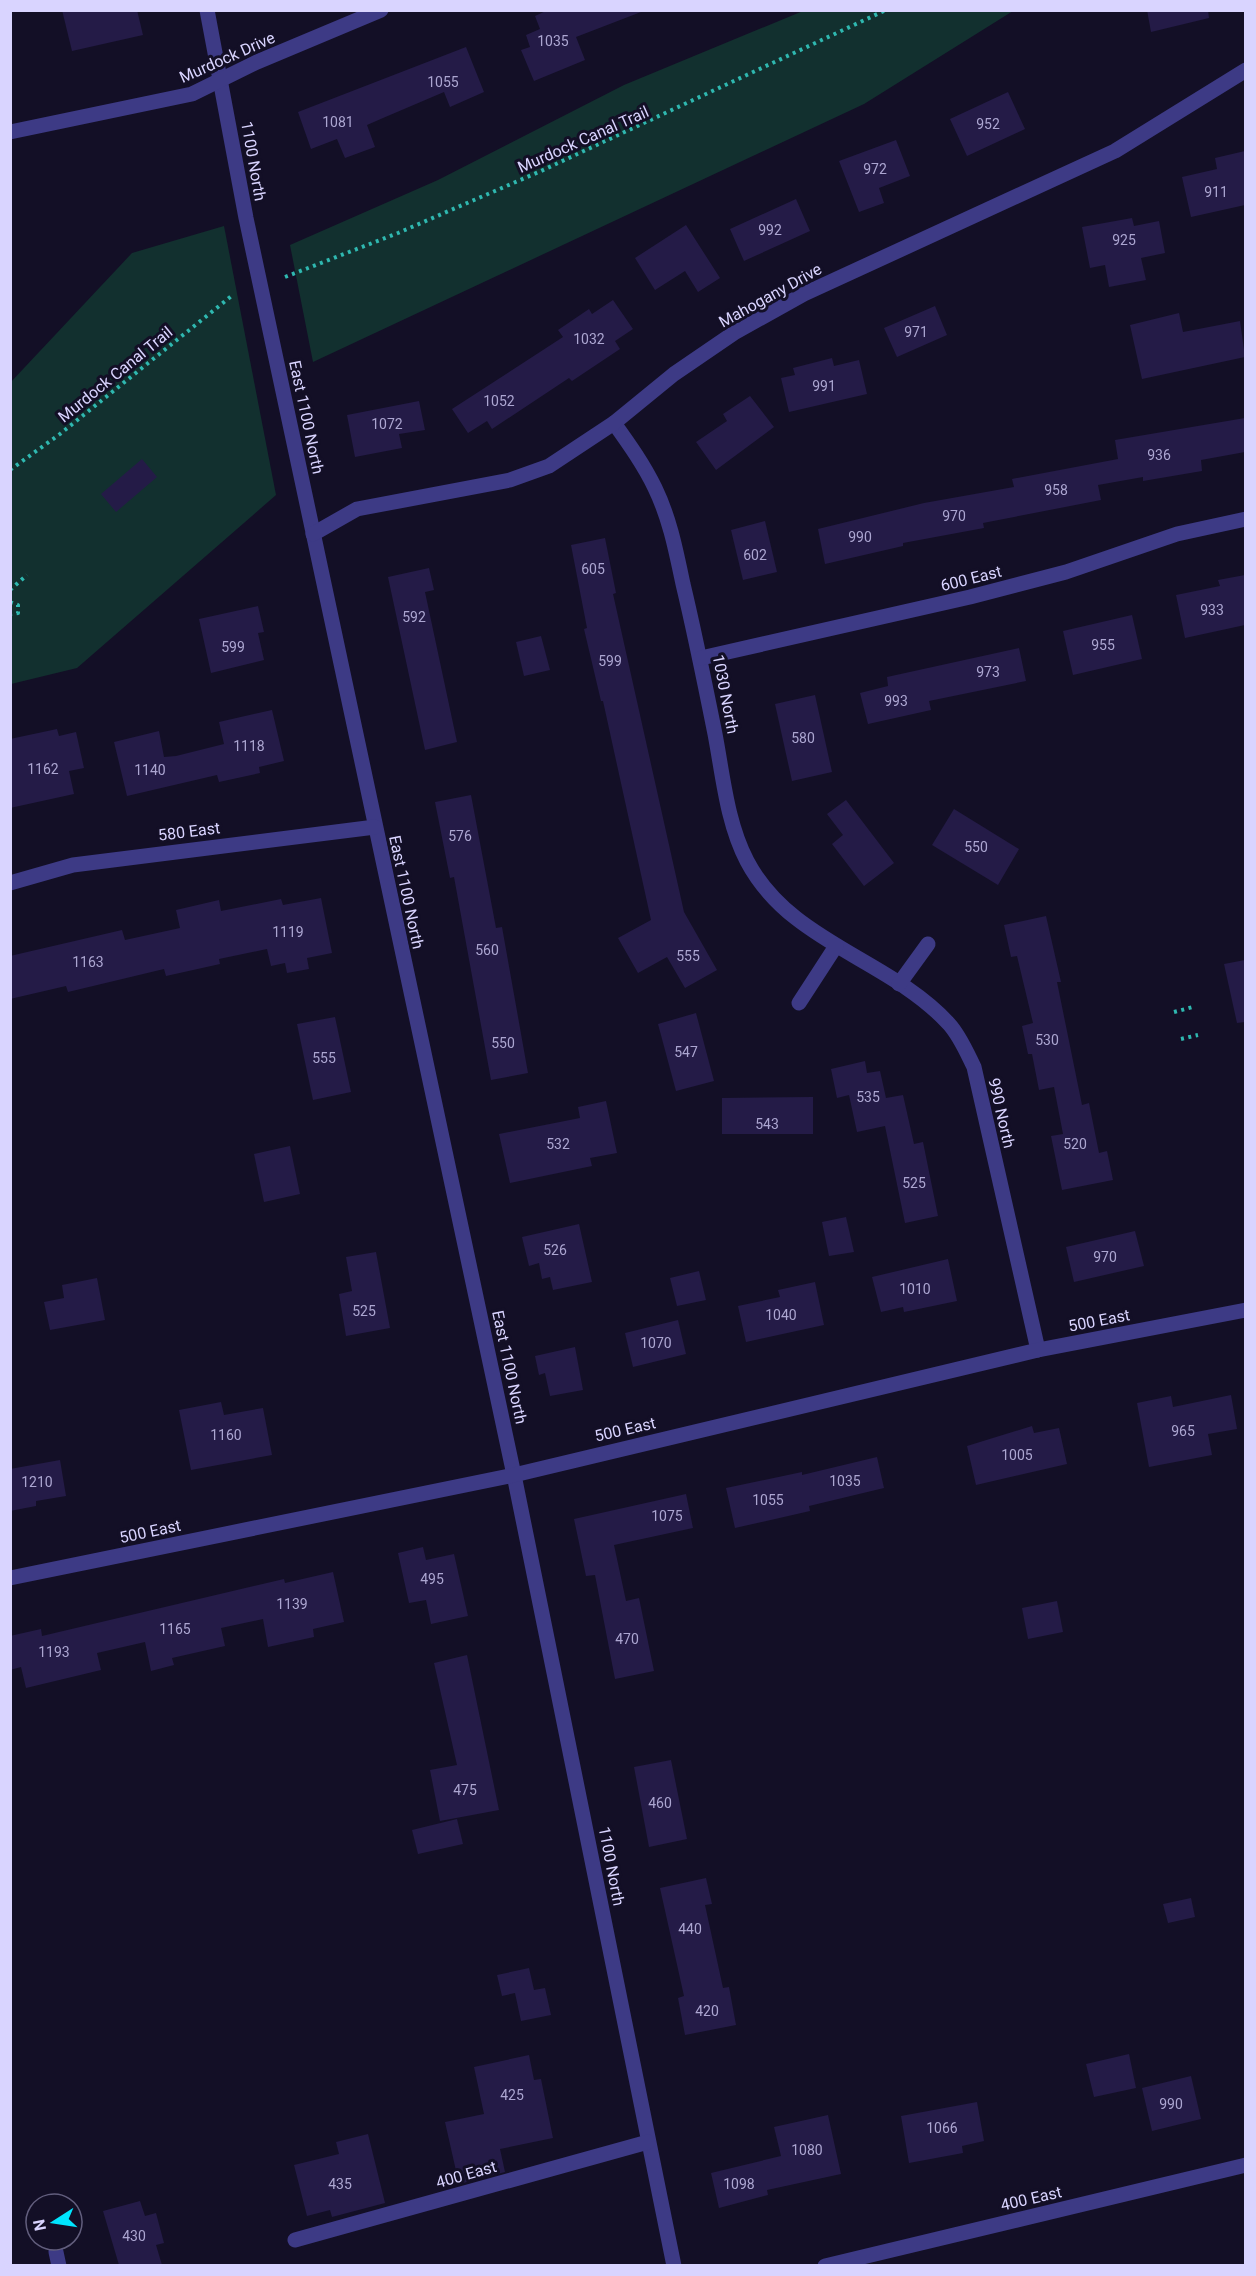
<svg xmlns="http://www.w3.org/2000/svg" width="1256" height="2276" font-family="Roboto,sans-serif">
  <style>
    .green { fill: #12302f }
    .building { fill: #241b47 }
    .lines { fill: none; stroke-linecap: round; stroke-linejoin: round }
    .path { stroke: #2fb8b0; stroke-width: 4; stroke-dasharray: 3 4.5; stroke-linecap: butt }
    .minor { stroke: #3d3a85; stroke-width: 15 }
    .labels { text-anchor: middle; stroke-width: 6; stroke-linejoin: round; paint-order: stroke }
    .number-label { font-size: 14px; fill: #aca6d1 }
    .street-label { font-size: 16px; fill: #d9d4ff; stroke: #130f26 }
  </style>
  <rect width="100%" height="100%" fill="#130f26"/>
  <g class="green">
    <polygon points="803,11 1013,11 864,104 313,362 290,245 438,180 624,85"/>
    <polygon points="224,226 276,495 77,668 11,684 10,383 132,253"/>
  </g>
  <g class="building">
    <polygon points="62,10 137,10 143,35 72,51"/>
    <polygon points="548,10 640,10 641,12 576,37 585,60 534,81 521,50 530,47 526,35 540,29 535,16"/>
    <polygon points="1147,10 1208,10 1209,18 1151,32"/>
    <polygon points="466,47 484,92 450,107 444,92 383,118 367,125 375,147 345,158 337,139 311,149 298,112"/>
    <polygon points="1008,92 1025,129 967,156 950,119"/>
    <polygon points="896,140 910,176 879,188 884,203 859,212 839,161"/>
    <polygon points="1245,151 1245,205 1191,217 1182,177 1217,169 1215,158"/>
    <polygon points="796,199 810,231 744,261 730,229"/>
    <polygon points="1132,218 1134,226 1159,221 1165,253 1141,258 1146,280 1109,287 1105,265 1090,268 1082,227"/>
    <polygon points="686,225 720,278 698,292 685,271 655,290 635,258"/>
    <polygon points="613,300 633,329 615,341 620,349 572,381 569,378 492,429 487,421 468,433 452,409 563,337 558,330 589,309 592,314"/>
    <polygon points="935,306 947,335 897,357 884,328"/>
    <polygon points="1179,313 1183,332 1240,321 1245,357 1142,379 1130,325"/>
    <polygon points="832,358 834,366 859,360 867,394 789,412 781,378 795,375 793,368"/>
    <polygon points="750,396 774,427 716,470 696,442 727,421 723,414"/>
    <polygon points="419,401 425,430 399,434 402,448 355,457 347,415"/>
    <polygon points="1245,418 1245,452 1201,460 1202,471 1143,481 1143,477 1098,485 1101,500 983,523 984,528 903,543 903,546 825,564 818,529 924,503 1014,487 1012,479 1118,459 1115,440"/>
    <polygon points="142,459 157,477 116,512 101,494"/>
    <polygon points="765,521 777,572 743,580 731,530"/>
    <polygon points="605,538 616,593 613,594 684,912 717,970 685,988 667,957 638,973 618,938 651,920 603,701 601,701 584,629 587,628 571,545"/>
    <polygon points="429,568 434,590 425,592 457,742 425,750 388,577"/>
    <polygon points="1245,575 1245,625 1185,638 1176,595 1220,586 1218,580"/>
    <polygon points="258,606 264,632 258,633 264,660 211,673 199,619"/>
    <polygon points="1132,615 1142,659 1073,675 1063,631"/>
    <polygon points="541,636 550,670 524,676 516,642"/>
    <polygon points="1019,648 1026,681 929,701 931,710 868,724 860,693 888,686 887,677"/>
    <polygon points="815,695 832,772 792,781 775,704"/>
    <polygon points="272,710 284,761 259,767 260,773 219,782 217,775 127,796 114,742 159,731 164,757 176,756 224,744 219,722"/>
    <polygon points="57,729 59,736 76,732 84,768 69,771 74,794 10,808 10,739"/>
    <polygon points="471,795 496,928 502,927 528,1073 491,1080 454,877 450,878 435,802"/>
    <polygon points="846,800 894,863 864,886 832,844 843,835 827,814"/>
    <polygon points="954,809 1019,849 998,885 932,845"/>
    <polygon points="321,898 332,953 307,958 309,969 287,973 285,963 271,966 267,949 219,959 220,964 166,976 164,969 68,992 66,986 10,999 10,956 122,930 125,940 180,928 176,910 219,900 221,911 281,899 283,905"/>
    <polygon points="1046,916 1061,982 1057,982 1082,1105 1089,1103 1099,1153 1107,1151 1113,1180 1062,1190 1051,1136 1063,1134 1054,1087 1039,1090 1032,1054 1028,1054 1022,1026 1033,1023 1017,956 1011,957 1004,925"/>
    <polygon points="1245,960 1245,1022 1237,1023 1224,964"/>
    <polygon points="696,1013 714,1081 676,1091 658,1024"/>
    <polygon points="335,1017 351,1092 313,1100 297,1024"/>
    <polygon points="865,1061 867,1073 880,1071 886,1098 903,1095 914,1144 923,1142 938,1216 905,1223 885,1126 857,1132 849,1095 837,1098 831,1069"/>
    <polygon points="813,1097 813,1134 722,1134 722,1098"/>
    <polygon points="606,1101 617,1153 590,1158 592,1166 510,1183 499,1134 580,1118 578,1107"/>
    <polygon points="290,1146 300,1194 264,1202 254,1154"/>
    <polygon points="846,1217 854,1252 829,1256 822,1222"/>
    <polygon points="579,1224 592,1282 553,1290 550,1277 542,1279 539,1263 529,1266 522,1237"/>
    <polygon points="1135,1231 1144,1266 1074,1282 1066,1247"/>
    <polygon points="376,1252 390,1328 346,1336 339,1294 352,1291 346,1257"/>
    <polygon points="948,1259 957,1301 904,1312 903,1307 881,1312 872,1277"/>
    <polygon points="699,1271 706,1300 677,1306 670,1278"/>
    <polygon points="97,1278 105,1320 50,1330 44,1302 64,1298 62,1285"/>
    <polygon points="815,1282 824,1325 746,1342 738,1306 780,1297 778,1290"/>
    <polygon points="678,1320 686,1354 633,1367 625,1333"/>
    <polygon points="575,1347 583,1390 550,1396 545,1373 539,1375 535,1356"/>
    <polygon points="1231,1395 1237,1429 1208,1434 1212,1455 1149,1467 1137,1403 1171,1396 1173,1407"/>
    <polygon points="221,1402 224,1415 263,1408 272,1455 191,1470 179,1410"/>
    <polygon points="1032,1426 1034,1433 1059,1428 1067,1464 976,1485 967,1446"/>
    <polygon points="877,1457 884,1488 809,1506 810,1511 735,1528 726,1488 802,1472 802,1475"/>
    <polygon points="60,1460 66,1496 36,1501 36,1506 10,1511 10,1469"/>
    <polygon points="686,1494 693,1528 614,1545 626,1601 639,1598 654,1671 615,1679 595,1575 586,1576 574,1519"/>
    <polygon points="423,1547 426,1560 454,1554 468,1616 431,1624 426,1600 409,1603 398,1553"/>
    <polygon points="333,1572 344,1622 313,1629 314,1637 268,1647 263,1619 221,1628 225,1646 172,1658 174,1665 151,1671 145,1642 97,1653 101,1670 26,1688 21,1667 10,1670 10,1636 41,1629 42,1636 284,1579 285,1583"/>
    <polygon points="1057,1601 1063,1632 1028,1639 1022,1608"/>
    <polygon points="467,1655 499,1810 440,1821 430,1770 457,1765 434,1663"/>
    <polygon points="671,1760 687,1839 649,1847 634,1767"/>
    <polygon points="457,1819 463,1844 418,1854 412,1830"/>
    <polygon points="706,1878 712,1904 705,1905 723,1988 729,1987 736,2025 685,2035 678,1998 684,1996 660,1888"/>
    <polygon points="1191,1898 1195,1917 1168,1923 1163,1904"/>
    <polygon points="529,1968 534,1990 545,1988 551,2015 521,2021 515,1993 502,1996 497,1975"/>
    <polygon points="1129,2054 1136,2088 1094,2097 1086,2064"/>
    <polygon points="529,2055 534,2080 541,2079 553,2138 500,2149 505,2172 459,2184 445,2122 484,2114 474,2067"/>
    <polygon points="1191,2076 1201,2119 1152,2131 1142,2088"/>
    <polygon points="977,2102 984,2141 962,2146 963,2153 909,2163 901,2116"/>
    <polygon points="828,2115 841,2174 767,2190 768,2195 719,2208 711,2173 781,2156 774,2127"/>
    <polygon points="368,2134 385,2203 332,2217 330,2210 307,2216 294,2165 339,2154 336,2142"/>
    <polygon points="140,2201 145,2216 156,2213 164,2243 156,2245 162,2265 119,2265 103,2211"/>
  </g>
  <g class="lines">
    <g class="path">
      <polyline points="285,277 398,233 541,171 886,10"/>
      <polyline points="10,470 60,434 234,294"/>
      <polyline points="10,590 27,575"/>
      <polyline points="10,602 18,605 18,613 10,614"/>
      <polyline points="1174,1012 1193,1007"/>
      <polyline points="1181,1039 1198,1035"/>
    </g>
    <g class="minor">
      <polyline points="207,10 246,218 514,1475 674,2266"/>
      <polyline points="10,132 192,94 257,62 381,10"/>
      <path d="M614 423C629 444 644 465 655 488 670 519 676 551 683 584 695 634 705 684 715 734 723 776 727 823 747 861 790 943 890 959 949 1024 960 1036 967 1053 974 1067L1038 1350"/>
      <polyline points="313,534 357,509 510,480 549,466 614,423 674,374 734,333 804,294 1115,151 1246,70"/>
      <polyline points="701,658 970,597 1066,572 1177,534 1246,519"/>
      <polyline points="10,883 73,865 375,827"/>
      <polyline points="899,984 928,944"/>
      <polyline points="799,1003 836,946"/>
      <polyline points="10,1578 514,1475 1038,1350 1246,1310"/>
      <polyline points="295,2240 648,2142"/>
      <polyline points="56,2252 59,2266"/>
      <polyline points="825,2266 1246,2165"/>
    </g>
  </g>
  <g class="labels">
    <g class="number-label">
      <text x="553" y="46">1035</text>
      <text x="443" y="87">1055</text>
      <text x="338" y="127">1081</text>
      <text x="988" y="129">952</text>
      <text x="875" y="174">972</text>
      <text x="1216" y="197">911</text>
      <text x="770" y="235">992</text>
      <text x="1124" y="245">925</text>
      <text x="916" y="337">971</text>
      <text x="589" y="344">1032</text>
      <text x="824" y="391">991</text>
      <text x="499" y="406">1052</text>
      <text x="387" y="429">1072</text>
      <text x="1159" y="460">936</text>
      <text x="1056" y="495">958</text>
      <text x="954" y="521">970</text>
      <text x="860" y="542">990</text>
      <text x="755" y="560">602</text>
      <text x="593" y="574">605</text>
      <text x="1212" y="615">933</text>
      <text x="414" y="622">592</text>
      <text x="1103" y="650">955</text>
      <text x="233" y="652">599</text>
      <text x="610" y="666">599</text>
      <text x="988" y="677">973</text>
      <text x="896" y="706">993</text>
      <text x="803" y="743">580</text>
      <text x="249" y="751">1118</text>
      <text x="43" y="774">1162</text>
      <text x="150" y="775">1140</text>
      <text x="460" y="841">576</text>
      <text x="976" y="852">550</text>
      <text x="288" y="937">1119</text>
      <text x="487" y="955">560</text>
      <text x="688" y="961">555</text>
      <text x="88" y="967">1163</text>
      <text x="1047" y="1045">530</text>
      <text x="503" y="1048">550</text>
      <text x="686" y="1057">547</text>
      <text x="324" y="1063">555</text>
      <text x="868" y="1102">535</text>
      <text x="767" y="1129">543</text>
      <text x="558" y="1149">532</text>
      <text x="1075" y="1149">520</text>
      <text x="914" y="1188">525</text>
      <text x="555" y="1255">526</text>
      <text x="1105" y="1262">970</text>
      <text x="915" y="1294">1010</text>
      <text x="364" y="1316">525</text>
      <text x="781" y="1320">1040</text>
      <text x="656" y="1348">1070</text>
      <text x="1183" y="1436">965</text>
      <text x="226" y="1440">1160</text>
      <text x="1017" y="1460">1005</text>
      <text x="845" y="1486">1035</text>
      <text x="37" y="1487">1210</text>
      <text x="768" y="1505">1055</text>
      <text x="667" y="1521">1075</text>
      <text x="432" y="1584">495</text>
      <text x="292" y="1609">1139</text>
      <text x="175" y="1634">1165</text>
      <text x="627" y="1644">470</text>
      <text x="54" y="1657">1193</text>
      <text x="465" y="1795">475</text>
      <text x="660" y="1808">460</text>
      <text x="690" y="1934">440</text>
      <text x="707" y="2016">420</text>
      <text x="512" y="2100">425</text>
      <text x="1171" y="2109">990</text>
      <text x="942" y="2133">1066</text>
      <text x="807" y="2155">1080</text>
      <text x="340" y="2189">435</text>
      <text x="739" y="2189">1098</text>
      <text x="134" y="2241">430</text>
    </g>
    <g class="street-label">
      <text transform="translate(227 57) rotate(-24)" y="6">Murdock Drive</text>
      <text transform="translate(583 139) rotate(-24)" y="6">Murdock Canal Trail</text>
      <text transform="translate(254 161) rotate(80)" y="6">1100 North</text>
      <text transform="translate(770 295) rotate(-29)" y="6">Mahogany Drive</text>
      <text transform="translate(115 374) rotate(-39)" y="6">Murdock Canal Trail</text>
      <text transform="translate(307 417) rotate(78)" y="6">East 1100 North</text>
      <text transform="translate(971 578) rotate(-14)" y="6">600 East</text>
      <text transform="translate(726 694) rotate(79)" y="6">1030 North</text>
      <text transform="translate(189 831) rotate(-7)" y="6">580 East</text>
      <text transform="translate(407 892) rotate(78)" y="6">East 1100 North</text>
      <text transform="translate(1002 1113) rotate(77)" y="6">990 North</text>
      <text transform="translate(1099 1320) rotate(-11)" y="6">500 East</text>
      <text transform="translate(510 1367) rotate(78)" y="6">East 1100 North</text>
      <text transform="translate(625 1429) rotate(-13)" y="6">500 East</text>
      <text transform="translate(150 1531) rotate(-12)" y="6">500 East</text>
      <text transform="translate(612 1866) rotate(79)" y="6">1100 North</text>
      <text transform="translate(466 2174) rotate(-16)" y="6">400 East</text>
      <text transform="translate(1031 2198) rotate(-13)" y="6">400 East</text>
    </g>
  </g>
  <rect width="1256" height="2276" fill="none" stroke="#d9d4ff" stroke-width="24"/>
  <g transform="translate(54 2222) rotate(258)"><circle r="28" fill="#130f26" stroke="#625e7d" stroke-width="1.5"/>
  <path d="M0-4.5L10 22L0 15L-10 22Z" fill="#00e5ff"/>
  <text y="-9" font-size="16" font-weight="bold" text-anchor="middle" fill="#d9d4ff">N</text>
  </g>
</svg>
